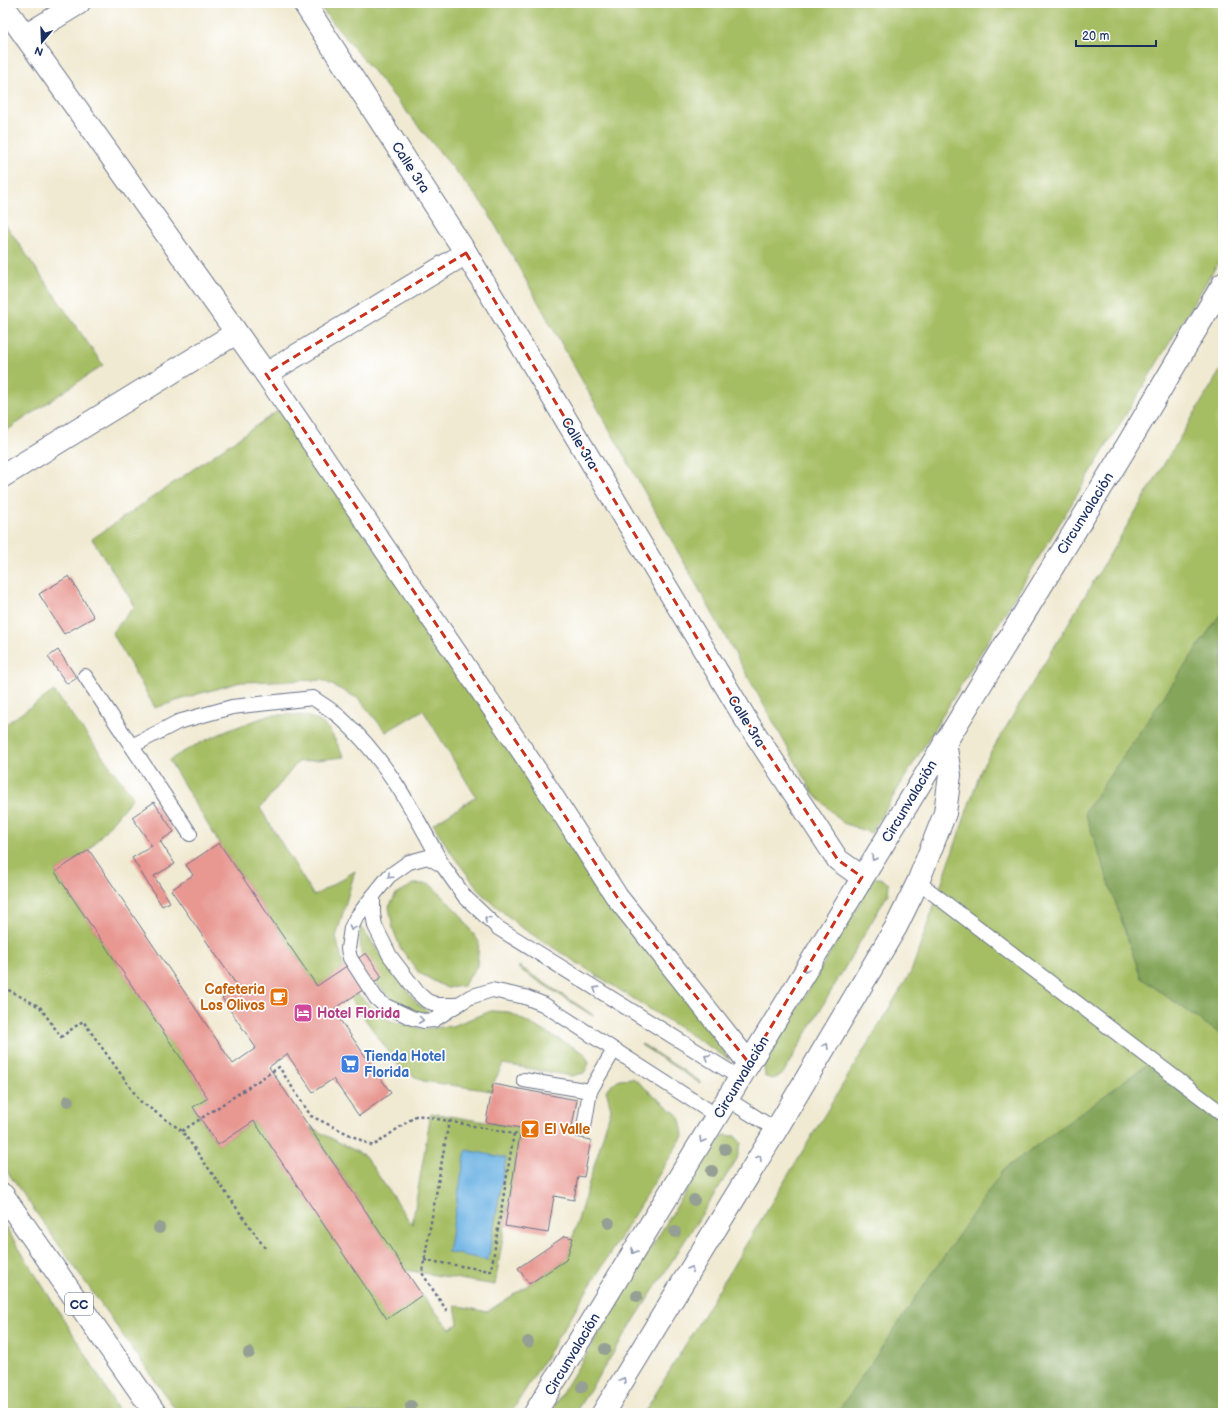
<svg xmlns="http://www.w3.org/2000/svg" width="1226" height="1416" font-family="'Balsamiq Sans',sans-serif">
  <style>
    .green { fill: #a6be64; stroke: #607661 }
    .forest { fill: #84a55a; stroke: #506a5c }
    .water { fill: #6eb4e4; stroke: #4472a1 }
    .building { fill: #e89791 }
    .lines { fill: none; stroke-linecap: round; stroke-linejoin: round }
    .service-casing { stroke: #667087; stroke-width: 16 }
    .minor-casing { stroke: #667087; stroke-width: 24 }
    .tertiary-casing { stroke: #667087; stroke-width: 24 }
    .trunk-casing { stroke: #667087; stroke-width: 24 }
    .path { stroke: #667087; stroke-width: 2.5; stroke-dasharray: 3 3; stroke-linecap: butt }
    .service { stroke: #fff; stroke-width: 14 }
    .minor { stroke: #fff; stroke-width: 22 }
    .tertiary { stroke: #fff; stroke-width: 22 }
    .trunk { stroke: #fff; stroke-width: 22 }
    .tree { fill: #969f94 }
    .oneway { stroke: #8d97ae }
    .marked { fill: none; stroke: #c8321e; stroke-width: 3; stroke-dasharray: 8 5; stroke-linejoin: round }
    .labels { text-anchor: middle; stroke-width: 3.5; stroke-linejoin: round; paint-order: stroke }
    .shield { fill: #fff; stroke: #5f6d8e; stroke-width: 1 }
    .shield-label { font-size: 13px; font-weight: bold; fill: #1b2f5e }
    .street-label { font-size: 14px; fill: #1b2f5e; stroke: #fff }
    .food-label { font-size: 14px; font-weight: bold; fill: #c56008; stroke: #fff; text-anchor: end }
    .hotel-label { font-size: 14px; font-weight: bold; fill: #b23c85; stroke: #fff; text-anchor: start }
    .shop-label { font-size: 14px; font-weight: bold; fill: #366cbe; stroke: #fff; text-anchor: start }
  </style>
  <rect width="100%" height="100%" fill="#fff"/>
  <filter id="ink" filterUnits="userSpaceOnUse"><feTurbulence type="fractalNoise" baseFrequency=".025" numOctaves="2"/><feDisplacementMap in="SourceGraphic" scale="8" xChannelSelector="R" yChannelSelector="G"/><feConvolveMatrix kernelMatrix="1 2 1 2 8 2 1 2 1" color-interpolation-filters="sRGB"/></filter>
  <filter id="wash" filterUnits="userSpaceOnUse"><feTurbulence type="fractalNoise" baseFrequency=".012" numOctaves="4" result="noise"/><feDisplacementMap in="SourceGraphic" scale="16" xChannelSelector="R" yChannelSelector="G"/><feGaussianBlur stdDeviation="0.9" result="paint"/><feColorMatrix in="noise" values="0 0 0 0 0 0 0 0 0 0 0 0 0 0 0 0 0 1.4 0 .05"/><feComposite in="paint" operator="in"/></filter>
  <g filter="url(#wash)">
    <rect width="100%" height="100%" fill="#f1ead3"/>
    <g class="green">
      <polygon points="317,3 1223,3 1223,255 871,833 843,823 813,793 485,207"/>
      <polygon points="3,221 103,365 3,433"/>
      <polygon points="1223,366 1223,1413 644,1413 911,972 982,767"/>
      <polygon points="279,410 730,1060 519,926 482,894 451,853 433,824 476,797 423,710 386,732 359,699 322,680 241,682 198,694 155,708 112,632 135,606 92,539"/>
      <polygon points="54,691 133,797 89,850 55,872 208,1098 193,1108 218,1145 254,1121 387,1318 422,1295 450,1329 458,1324 455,1305 487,1312 566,1260 611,1109 606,1090 619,1079 633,1078 680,1117 683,1136 511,1413 178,1413 3,1166 3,831 6,829 3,824 3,726"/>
      <path d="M271 715C290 715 316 712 329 730 335 738 339 748 344 757L298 762 260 808 314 896 355 871 336 937 344 968 317 986 219 843 169 760C202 740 234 727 271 715Z"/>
      <polygon points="874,878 880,878 889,884 888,894 782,1075 773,1079 765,1077 764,1066"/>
      <polygon points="414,884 430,884 459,913 479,942 477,966 463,986 447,988 419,973 401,949 393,929 389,907 396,894"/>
      <polygon points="359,925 416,1002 428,1012 416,1014 394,1002 378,985 361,954"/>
      <polygon points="519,966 593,1015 593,1016 519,969"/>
      <polygon points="357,994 388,1020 422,1029 452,1026 491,1011 509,1012 584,1053 589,1063 584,1073 572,1076 503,1064 493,1084 492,1091 423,1081 401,1069 350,998"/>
      <polygon points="642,1044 701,1082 701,1084 641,1045"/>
      <polygon points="431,1113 521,1128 495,1285 405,1270 310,1127 365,1156 412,1225"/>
      <polygon points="724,1135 735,1136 741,1143 737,1159 575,1413 550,1413 713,1147"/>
      <polygon points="3,1223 85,1353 120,1413 3,1413"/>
    </g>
    <g class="forest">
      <polygon points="1223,610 1223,1036 1141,978 1085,812"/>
      <polygon points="1153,1060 1223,1114 1223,1413 837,1413 1003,1170"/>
    </g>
    <polygon class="water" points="466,1150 506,1158 488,1260 448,1252"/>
    <g id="blocks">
      <g class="building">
        <polygon points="69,576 94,617 64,634 39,594"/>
        <polygon points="58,650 77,678 67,684 48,657"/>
        <polygon points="154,802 174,832 160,841 175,864 154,876 170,902 162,906 132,858 152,846 132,817"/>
        <polygon points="219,843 317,986 366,953 382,977 333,1010 391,1093 359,1116 333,1079 313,1092 287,1054 269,1067 422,1295 387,1319 254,1121 218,1145 193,1107 208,1098 55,872 89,850 233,1064 256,1048 222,998 238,987 171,890 193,875 186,865"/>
        <polygon points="493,1084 577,1100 572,1127 566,1126 566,1135 591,1140 584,1177 578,1176 574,1200 554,1196 548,1233 505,1226 521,1128 486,1122"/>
        <polygon points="565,1236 573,1238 566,1260 529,1284 518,1268"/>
      </g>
    </g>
  </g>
  <g filter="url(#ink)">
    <use href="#blocks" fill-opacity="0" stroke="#667087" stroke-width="1"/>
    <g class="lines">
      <defs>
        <g id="service">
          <polyline points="85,676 190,834"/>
          <path d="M132 746 178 722 232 707 313 698C323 705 334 711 343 720 387 760 415 814 443 866"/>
          <polyline points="918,882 1223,1114"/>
          <polyline points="373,896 356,918 351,928 348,949 350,958 376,998 384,1005 412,1018 424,1021 434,1020 457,1005"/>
          <polyline points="524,1080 590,1091 584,1127"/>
          <polyline points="590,1091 614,1050"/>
          <polyline points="727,1099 776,1130"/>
          <polyline points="717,1116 543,1004 525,997 492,990 470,997 457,1005 438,1005 427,1001 418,993 390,956 375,926 373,914 373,896 389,876 409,862 428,857 443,866 465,897 498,928 740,1078"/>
        </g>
        <g id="minor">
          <polyline points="304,3 466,253 748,723 838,860 862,877"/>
          <polyline points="3,5 266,374 536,771 617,897 749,1063"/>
          <polyline points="25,36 79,3"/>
          <polyline points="266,374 466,253"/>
          <polyline points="3,476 236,333"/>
        </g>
        <g id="tertiary">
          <polyline points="535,1413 1128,444 1223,284"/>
          <polyline points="603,1413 776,1130 896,927 918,882 945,813 950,775 945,741"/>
        </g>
        <polyline id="trunk" points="3,1195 155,1413"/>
      </defs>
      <use href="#service" class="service-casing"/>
      <use href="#minor" class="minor-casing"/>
      <use href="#tertiary" class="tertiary-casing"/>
      <use href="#trunk" class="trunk-casing"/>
      <g class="path">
        <polyline points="3,987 40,1007 61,1037 83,1021 140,1101 182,1131 265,1248"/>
        <polyline points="182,1131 279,1067 311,1116 373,1146 417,1115 520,1135"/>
        <polyline points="424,1260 491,1271 514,1133"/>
        <polyline points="447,1311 422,1273 449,1121"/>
      </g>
      <use href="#service" class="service"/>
      <use href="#minor" class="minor"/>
      <use href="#tertiary" class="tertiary"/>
      <use href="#trunk" class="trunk"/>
    </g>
    <g class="tree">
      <circle cx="68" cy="1101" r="6"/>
      <circle cx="725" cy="1149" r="6"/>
      <circle cx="712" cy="1171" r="6"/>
      <circle cx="694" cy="1200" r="6"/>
      <circle cx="609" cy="1223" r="6"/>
      <circle cx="159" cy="1228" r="6"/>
      <circle cx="675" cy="1232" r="6"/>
      <circle cx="637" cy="1296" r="6"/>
      <circle cx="528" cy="1342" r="6"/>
      <circle cx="605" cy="1349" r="6"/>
      <circle cx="249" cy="1353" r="6"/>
      <circle cx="582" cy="1387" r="6"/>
      <circle cx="411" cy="1406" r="6"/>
    </g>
    <defs><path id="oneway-chevron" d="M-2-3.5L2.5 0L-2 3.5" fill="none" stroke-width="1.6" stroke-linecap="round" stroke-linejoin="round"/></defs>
    <g class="oneway">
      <use href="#oneway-chevron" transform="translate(874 858) rotate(121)"/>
      <use href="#oneway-chevron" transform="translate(390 876) rotate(138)"/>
      <use href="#oneway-chevron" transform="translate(487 919) rotate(-137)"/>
      <use href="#oneway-chevron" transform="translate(352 928) rotate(110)"/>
      <use href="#oneway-chevron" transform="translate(806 969) rotate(121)"/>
      <use href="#oneway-chevron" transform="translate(596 989) rotate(-148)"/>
      <use href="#oneway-chevron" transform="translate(421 1020) rotate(7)"/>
      <use href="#oneway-chevron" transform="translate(826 1046) rotate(-59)"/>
      <use href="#oneway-chevron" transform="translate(707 1057) rotate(-148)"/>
      <use href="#oneway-chevron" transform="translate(702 1140) rotate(121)"/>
      <use href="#oneway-chevron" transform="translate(759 1158) rotate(-59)"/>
      <use href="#oneway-chevron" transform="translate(634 1251) rotate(121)"/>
      <use href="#oneway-chevron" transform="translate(691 1269) rotate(-59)"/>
      <use href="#oneway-chevron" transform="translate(623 1380) rotate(-59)"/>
    </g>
  </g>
  <path class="marked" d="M466 253 748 723 838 860 862 877 749 1063 617 897 536 771 266 374Z"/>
  <defs>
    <symbol id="cafe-square" viewBox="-11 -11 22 22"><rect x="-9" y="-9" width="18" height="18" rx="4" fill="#e8710a" stroke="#fff"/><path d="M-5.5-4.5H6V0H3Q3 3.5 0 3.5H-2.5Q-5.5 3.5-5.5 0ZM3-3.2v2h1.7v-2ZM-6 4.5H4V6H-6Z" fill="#fff"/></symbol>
    <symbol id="hotel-square" viewBox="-11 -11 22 22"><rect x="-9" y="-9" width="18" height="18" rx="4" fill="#d1479c" stroke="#fff"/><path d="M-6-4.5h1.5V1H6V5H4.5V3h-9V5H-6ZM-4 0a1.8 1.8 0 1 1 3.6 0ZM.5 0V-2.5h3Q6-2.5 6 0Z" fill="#fff"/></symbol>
    <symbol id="supermarket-square" viewBox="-11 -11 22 22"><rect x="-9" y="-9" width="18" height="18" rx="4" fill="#3f7fe0" stroke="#fff"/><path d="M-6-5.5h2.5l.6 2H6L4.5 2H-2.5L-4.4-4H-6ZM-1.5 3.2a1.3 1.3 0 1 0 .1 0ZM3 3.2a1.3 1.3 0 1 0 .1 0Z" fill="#fff"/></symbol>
    <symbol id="bar-square" viewBox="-11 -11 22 22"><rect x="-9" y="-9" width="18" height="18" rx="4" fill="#e8710a" stroke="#fff"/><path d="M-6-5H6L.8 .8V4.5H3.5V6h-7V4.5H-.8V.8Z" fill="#fff"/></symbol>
  </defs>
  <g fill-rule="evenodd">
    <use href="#cafe-square" x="268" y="986" width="22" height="22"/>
    <use href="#hotel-square" x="292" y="1002" width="22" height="22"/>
    <use href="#supermarket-square" x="339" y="1053" width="22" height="22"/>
    <use href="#bar-square" x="519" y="1118" width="22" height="22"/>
  </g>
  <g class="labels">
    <rect class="shield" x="65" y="1293" width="28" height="22" rx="3"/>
    <g class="shield-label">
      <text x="79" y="1309">CC</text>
    </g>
    <g class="street-label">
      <text transform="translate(411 167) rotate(57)" y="5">Calle 3ra</text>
      <text transform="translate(580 443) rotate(59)" y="5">Calle 3ra</text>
      <text transform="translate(1085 513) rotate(-58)" y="5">Circunvalación</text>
      <text transform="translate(747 721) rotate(58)" y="5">Calle 3ra</text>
      <text transform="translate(909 801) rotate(-59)" y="5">Circunvalación</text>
      <text transform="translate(741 1077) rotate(-59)" y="5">Circunvalación</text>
      <text transform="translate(572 1354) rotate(-59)" y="5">Circunvalación</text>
    </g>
    <g class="food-label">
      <text x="265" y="994">Cafeteria<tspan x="265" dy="16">Los Olivos</tspan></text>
      <text x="544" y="1134" text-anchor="start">El Valle</text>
    </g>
    <g class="hotel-label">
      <text x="317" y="1018">Hotel Florida</text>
    </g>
    <g class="shop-label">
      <text x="364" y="1061">Tienda Hotel<tspan x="364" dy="16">Florida</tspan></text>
    </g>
  </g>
  <rect width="1226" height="1416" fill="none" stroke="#fff" stroke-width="16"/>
  <g transform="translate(42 42) rotate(199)" stroke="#ffffff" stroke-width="3" paint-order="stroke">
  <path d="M0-3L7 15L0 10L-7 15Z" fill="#1b2f5e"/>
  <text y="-6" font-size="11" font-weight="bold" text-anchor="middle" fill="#1b2f5e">N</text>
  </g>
  <path d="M1076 40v6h80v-6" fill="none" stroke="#1b2f5e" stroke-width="2"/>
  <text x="1082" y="40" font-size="12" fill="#1b2f5e" stroke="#ffffff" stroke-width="3" paint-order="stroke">20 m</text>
</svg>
